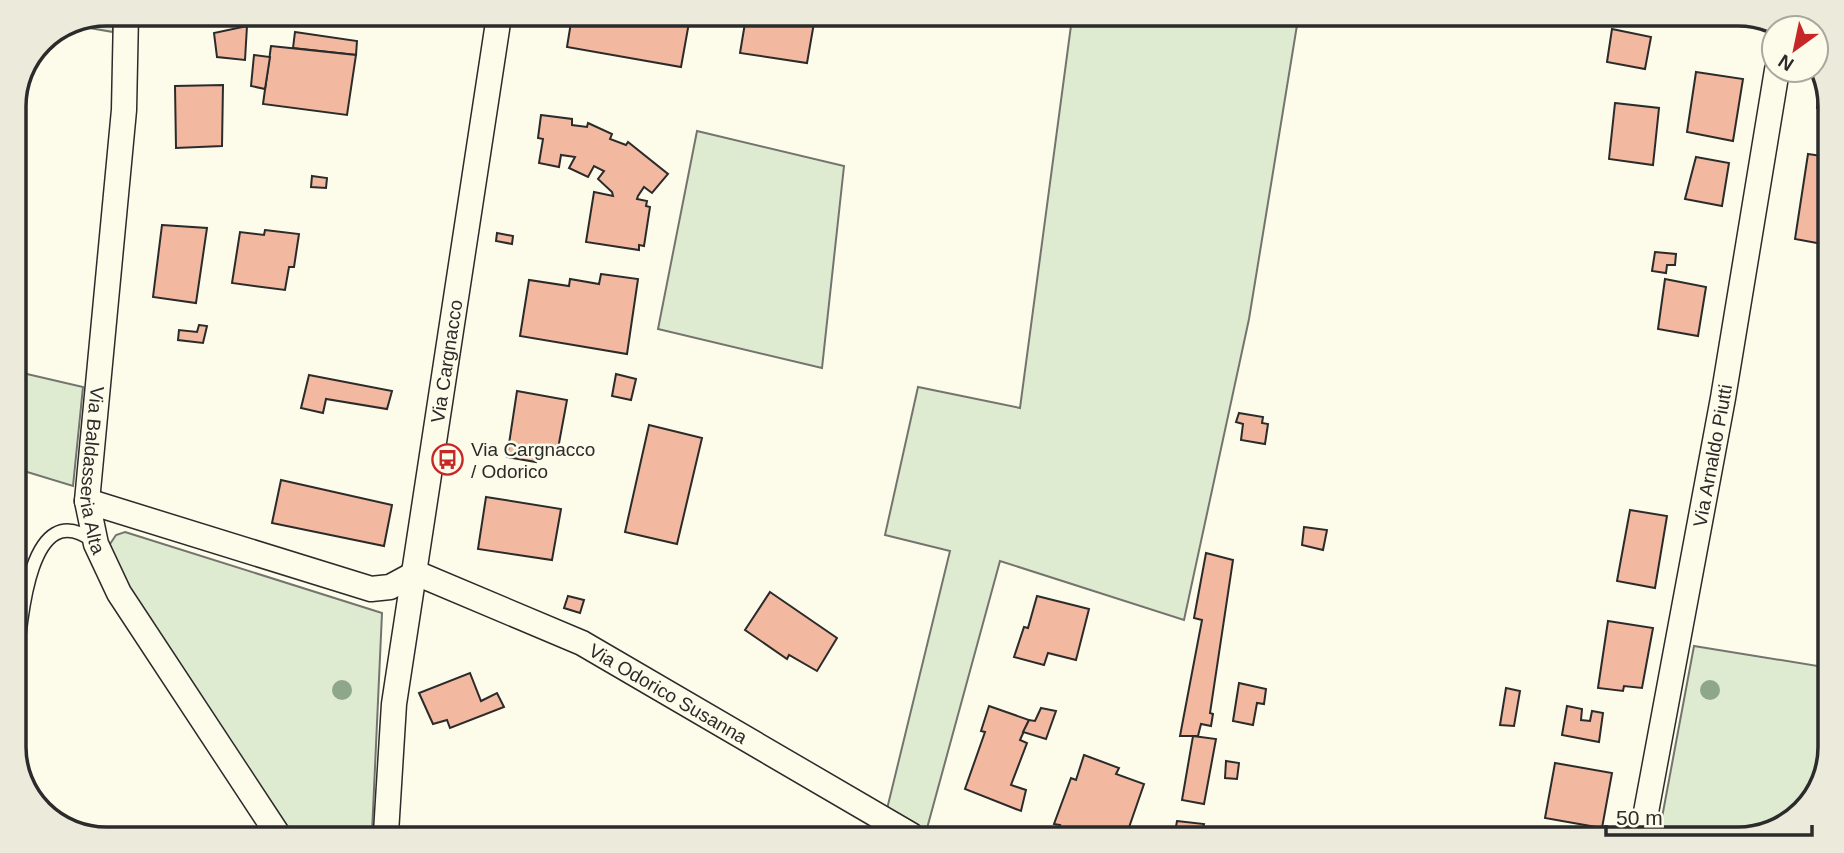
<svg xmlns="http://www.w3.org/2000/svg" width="1844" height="853" font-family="Helvetica,sans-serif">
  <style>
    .green { fill: #deebd1; stroke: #74746e; stroke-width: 2 }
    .building { fill: #f2b8a0; stroke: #2b2b2b; stroke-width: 2 }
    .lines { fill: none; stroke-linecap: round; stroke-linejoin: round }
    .service-casing { stroke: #2b2b2b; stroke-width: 15 }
    .minor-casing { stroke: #2b2b2b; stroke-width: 27 }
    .service { stroke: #fdfbea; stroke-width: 12 }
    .minor { stroke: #fdfbea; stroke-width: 24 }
    .tree { fill: #8ea78a }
    .labels { text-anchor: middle; stroke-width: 5; stroke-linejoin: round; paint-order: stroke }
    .street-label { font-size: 19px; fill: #2b2b2b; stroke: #fdfbea }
    .poi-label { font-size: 19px; fill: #2b2b2b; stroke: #fdfbea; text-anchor: start }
    .rim { fill: none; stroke: #2b2b2b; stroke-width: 3.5 }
  </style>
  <rect width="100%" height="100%" fill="#fdfbea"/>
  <g class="green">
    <polygon points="106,14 113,14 113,32 78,26"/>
    <polygon points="1072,18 1298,19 1249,319 1184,620 1000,561 926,832 887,809 950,551 885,535 918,387 1020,408"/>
    <polygon points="697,131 844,166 822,368 658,329"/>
    <polygon points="14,371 83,387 73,486 14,468"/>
    <polygon points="125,532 382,613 372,833 288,833 144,619 108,547 116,535"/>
    <polygon points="1694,646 1824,667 1823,782 1789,823 1738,839 1658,839"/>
  </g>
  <g class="building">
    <polygon points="572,16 690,17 681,67 567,47"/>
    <polygon points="746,17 815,17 807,63 740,53"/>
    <polygon points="247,26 245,60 217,57 214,33"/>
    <polygon points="1612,29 1651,37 1645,69 1607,62"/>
    <polygon points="295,32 357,41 356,55 293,48"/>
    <polygon points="271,46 356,55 347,115 263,104"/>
    <polygon points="254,55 270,57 265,89 251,86"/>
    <polygon points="1696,72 1743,79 1733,141 1687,132"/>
    <polygon points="1820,73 1830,101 1830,109 1817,108"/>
    <polygon points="223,85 222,146 176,148 175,86"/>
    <polygon points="1615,103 1659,108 1653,165 1609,159"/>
    <polygon points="541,115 572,119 572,125 587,127 588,123 612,134 610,139 626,145 628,142 668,174 652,193 644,187 638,196 637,199 647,201 646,206 650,207 644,246 639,245 639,250 586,242 594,192 613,196 612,192 598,179 604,171 594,166 588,177 569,168 575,157 561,155 559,167 539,163 543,139 538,138"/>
    <polygon points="1808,154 1829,157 1828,245 1795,239"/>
    <polygon points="1696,157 1729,163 1722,206 1685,199"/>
    <polygon points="312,176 327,178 326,188 311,187"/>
    <polygon points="162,225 207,228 196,303 153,297"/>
    <polygon points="265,230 299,234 294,267 289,267 285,290 232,283 240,232 264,235"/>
    <polygon points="497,233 513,236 512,244 496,241"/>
    <polygon points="1655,252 1676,254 1675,265 1667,265 1666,273 1652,271"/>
    <polygon points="601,274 638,279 627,354 520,336 529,280 569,286 570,279 599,284"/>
    <polygon points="1665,279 1706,287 1698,336 1658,329"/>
    <polygon points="199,325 207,326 203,343 178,340 179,330 197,332"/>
    <polygon points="616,374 636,379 631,400 612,396"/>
    <polygon points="309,375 392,391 387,409 326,399 323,413 301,408"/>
    <polygon points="517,391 567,400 557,454 539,451 536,462 507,457"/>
    <polygon points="1239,413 1263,417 1262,423 1268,424 1265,444 1241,440 1243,424 1236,422"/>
    <polygon points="649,425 702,438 677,544 625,532"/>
    <polygon points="281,480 392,505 384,546 272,523"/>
    <polygon points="486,497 561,509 552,560 478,549"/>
    <polygon points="1630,510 1667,516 1655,588 1617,581"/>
    <polygon points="1304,527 1327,530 1323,550 1302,545"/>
    <polygon points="1206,553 1233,560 1210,713 1213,714 1211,726 1201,724 1198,736 1180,736 1202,620 1194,618"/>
    <polygon points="770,592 837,638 817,671 789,655 787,659 745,630"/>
    <polygon points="568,596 584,600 580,613 564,608"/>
    <polygon points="1037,596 1089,609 1076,660 1048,653 1044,665 1014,657 1024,627 1028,628"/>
    <polygon points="1608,621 1653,628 1642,688 1624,686 1623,691 1598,688"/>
    <polygon points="470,673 481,701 497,693 504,707 450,728 447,720 433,724 419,693"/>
    <polygon points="1239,683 1266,689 1264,704 1257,703 1253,725 1233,721"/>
    <polygon points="1506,688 1520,691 1514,726 1500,725"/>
    <polygon points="989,706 1029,720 1020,740 1027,743 1011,785 1026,790 1021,811 965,789 985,732 981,731"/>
    <polygon points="1567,706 1582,709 1581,720 1590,721 1592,711 1603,713 1599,742 1562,735"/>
    <polygon points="1041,708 1056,711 1046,739 1023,732 1029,720 1035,721"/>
    <polygon points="1193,736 1216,739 1204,804 1182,800"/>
    <polygon points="1084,755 1119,768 1116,774 1144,784 1126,836 1056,836 1060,825 1054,824 1071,778 1076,780"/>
    <polygon points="1226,761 1239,763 1237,779 1225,778"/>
    <polygon points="1555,763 1612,773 1602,828 1545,818"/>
    <polygon points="1177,821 1204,824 1201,837 1174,837"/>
  </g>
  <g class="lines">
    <defs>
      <path id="service" d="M14 693C19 654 21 488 93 541"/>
      <g id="minor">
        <path id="s1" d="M126 14 124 110 87 501 96 544 119 593 277 833"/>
        <polyline points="87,501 371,589 390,587 416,573"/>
        <path id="s2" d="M416 573 582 643 911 835"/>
        <path id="s3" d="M386 833 394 704 499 16"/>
        <path id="s4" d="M1641 839 1723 398 1777 70"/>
      </g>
    </defs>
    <use href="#service" class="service-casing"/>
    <use href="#minor" class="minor-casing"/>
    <use href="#service" class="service"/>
    <use href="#minor" class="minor"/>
  </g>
  <g class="tree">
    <circle cx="342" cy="690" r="10"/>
    <circle cx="1710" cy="690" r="10"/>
  </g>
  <defs>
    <symbol id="bus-ring" viewBox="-11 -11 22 22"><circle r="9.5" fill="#fdfbea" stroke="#c62828" stroke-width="1.5"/><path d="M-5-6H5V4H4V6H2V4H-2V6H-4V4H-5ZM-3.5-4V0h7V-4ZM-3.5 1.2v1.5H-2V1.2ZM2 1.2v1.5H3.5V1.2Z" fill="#c62828"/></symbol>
  </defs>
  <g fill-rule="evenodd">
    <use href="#bus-ring" x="430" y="442" width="35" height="35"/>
  </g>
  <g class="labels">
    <g class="street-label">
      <text dy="7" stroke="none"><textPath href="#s3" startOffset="476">Via Cargnacco</textPath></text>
      <text dy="7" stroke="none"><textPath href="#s4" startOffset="390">Via Arnaldo Piutti</textPath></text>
      <text dy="7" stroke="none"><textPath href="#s1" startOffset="458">Via Baldasseria Alta</textPath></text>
      <text dy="7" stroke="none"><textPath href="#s2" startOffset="280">Via Odorico Susanna</textPath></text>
    </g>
    <g class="poi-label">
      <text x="471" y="456">Via Cargnacco<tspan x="471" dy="22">/ Odorico</tspan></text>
    </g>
  </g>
  <path d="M0 0H1844V853H0ZM106 26H1738A80 80 0 0 1 1818 106V747A80 80 0 0 1 1738 827H106A80 80 0 0 1 26 747V106A80 80 0 0 1 106 26Z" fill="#eceadb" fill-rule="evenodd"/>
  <path class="rim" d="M106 26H1738A80 80 0 0 1 1818 106V747A80 80 0 0 1 1738 827H106A80 80 0 0 1 26 747V106A80 80 0 0 1 106 26Z"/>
  <g transform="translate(1795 49) rotate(213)"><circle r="33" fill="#fdfbea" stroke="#a9a89e" stroke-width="2"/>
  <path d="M0-5L12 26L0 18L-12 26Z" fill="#c62828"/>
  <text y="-10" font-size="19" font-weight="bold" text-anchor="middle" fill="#2b2b2b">N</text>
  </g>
  <path d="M1606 825v10h206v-10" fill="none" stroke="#2b2b2b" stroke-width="3.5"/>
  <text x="1616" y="825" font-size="21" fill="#2b2b2b" stroke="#fdfbea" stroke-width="5" paint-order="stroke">50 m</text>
</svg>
